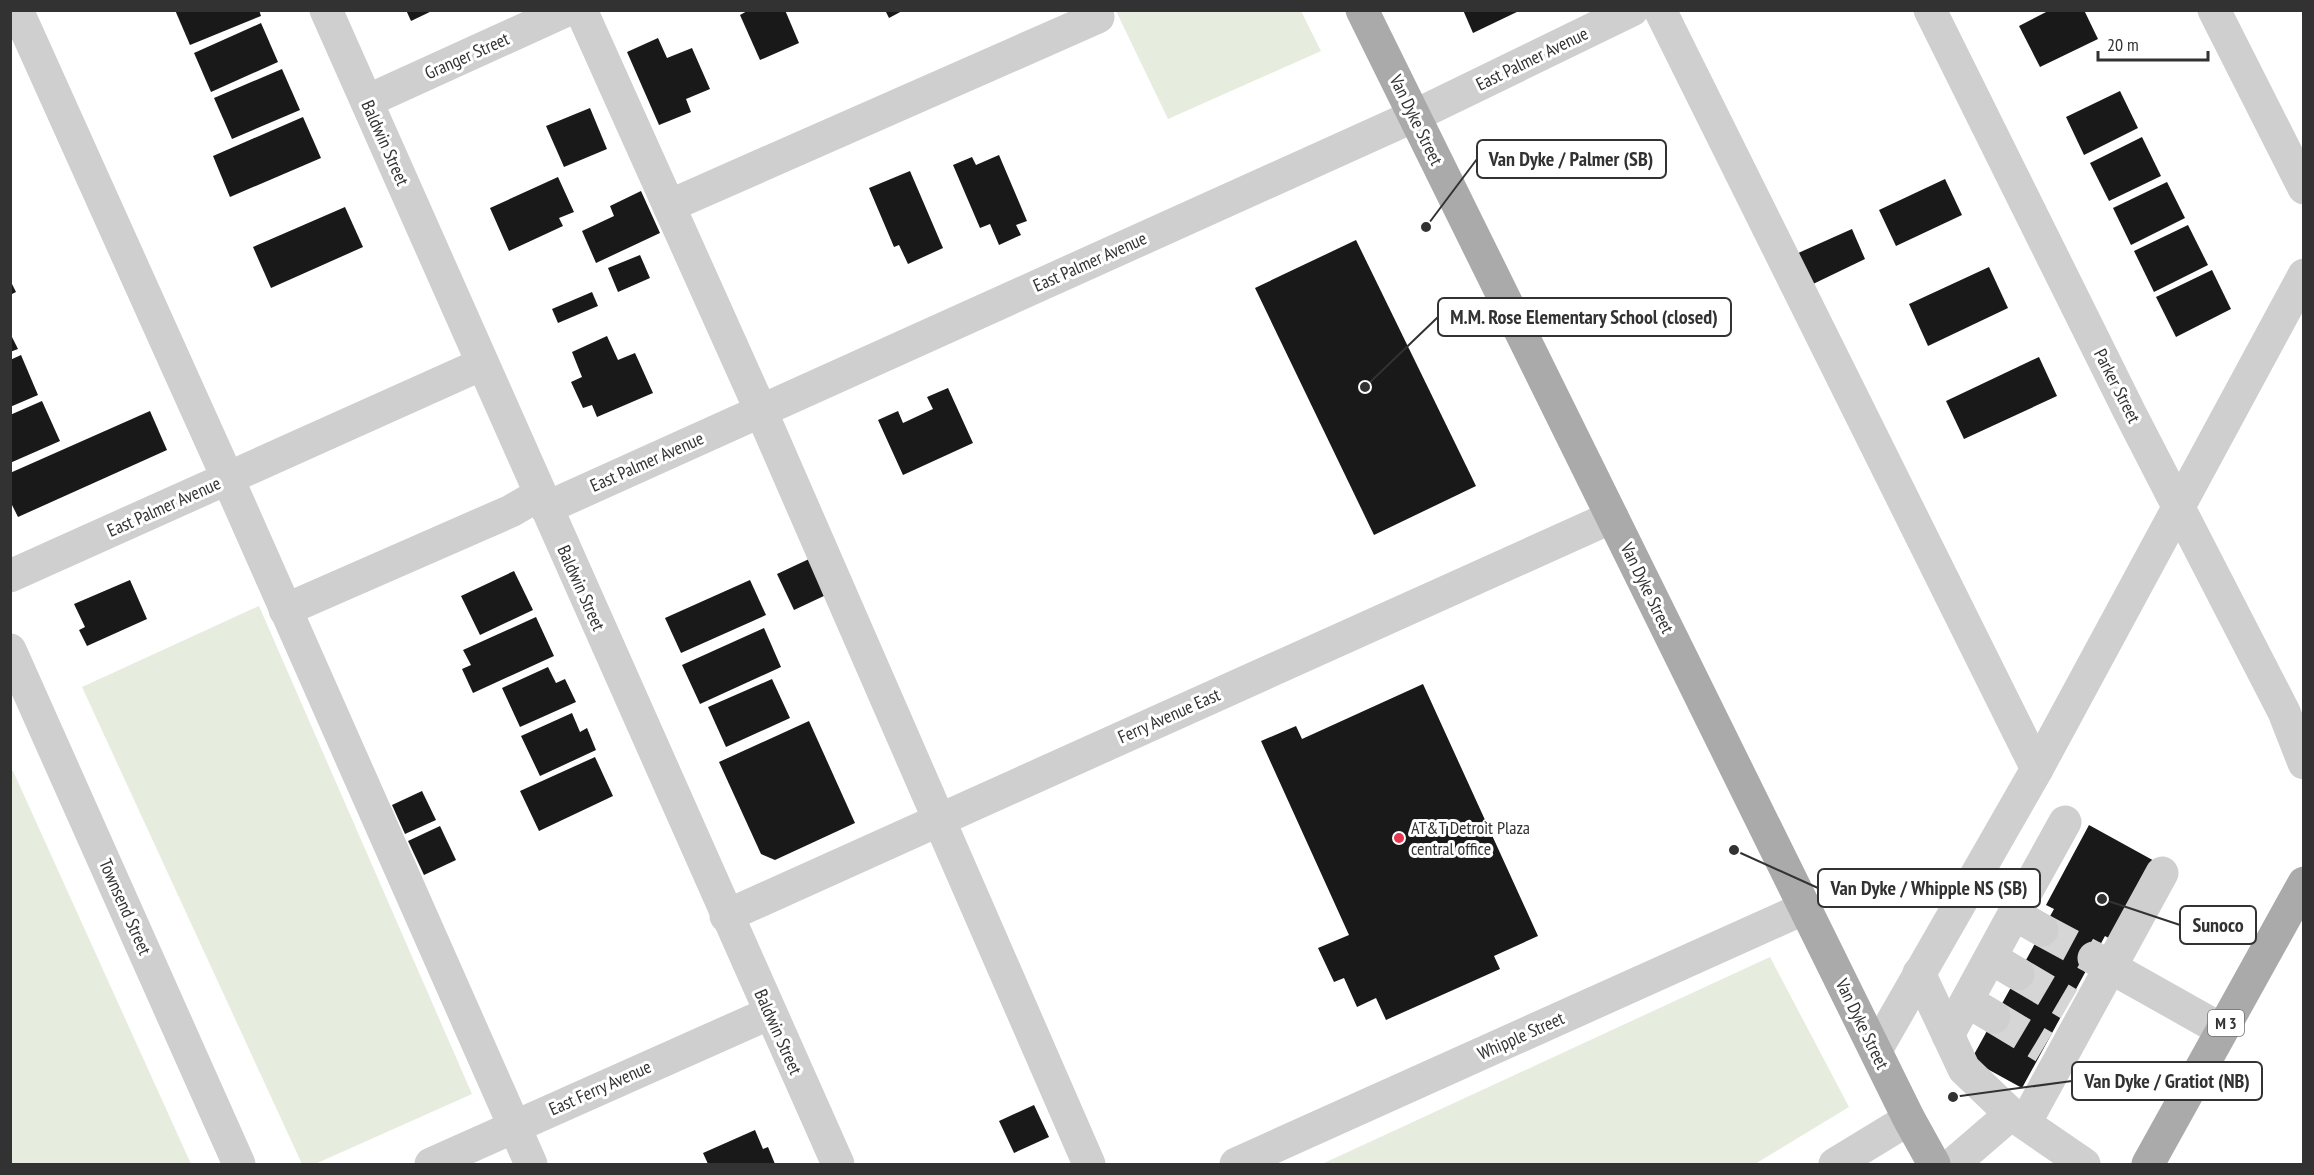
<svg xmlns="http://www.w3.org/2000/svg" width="2314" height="1175" font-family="'PT Sans Narrow',sans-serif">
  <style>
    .green { fill: #e6ecde }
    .building { fill: #191919 }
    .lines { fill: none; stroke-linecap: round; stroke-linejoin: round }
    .minor-tunnel { stroke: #d6d6d6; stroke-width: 33; stroke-dasharray: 33 16; stroke-linecap: butt }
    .minor { stroke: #cfcfcf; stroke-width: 33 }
    .major { stroke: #aaa; stroke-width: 33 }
    .poi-dot { fill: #e83650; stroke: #fff; stroke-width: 2 }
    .labels { text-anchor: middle; stroke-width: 6; stroke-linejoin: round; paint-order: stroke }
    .shield { fill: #fff; stroke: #707070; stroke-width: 1.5 }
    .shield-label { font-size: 16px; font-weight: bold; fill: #323232 }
    .street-label { font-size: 18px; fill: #323232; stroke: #fff }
    .poi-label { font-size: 18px; fill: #323232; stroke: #fff; text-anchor: start }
    .leader { fill: none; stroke: #323232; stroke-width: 2 }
    .callout-dot { fill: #323232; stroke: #fff; stroke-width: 2 }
    .callout { fill: #fff; stroke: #323232; stroke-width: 2 }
    .callout-label { font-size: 20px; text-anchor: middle; font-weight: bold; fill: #323232 }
  </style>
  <rect width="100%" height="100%" fill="#fff"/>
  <g class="green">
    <polygon points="1116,11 1301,11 1321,51 1168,119"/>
    <polygon points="259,606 472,1094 315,1164 302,1164 82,687"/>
    <polygon points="13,771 191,1164 11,1164 10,772"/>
    <polygon points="1770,957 1849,1107 1755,1164 1322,1164"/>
  </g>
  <g class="building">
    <polygon points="175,10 259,10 261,16 190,45"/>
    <polygon points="406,10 434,10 411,21"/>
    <polygon points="749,10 785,10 799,43 760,60 740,15"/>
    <polygon points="885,10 904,10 889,18"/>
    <polygon points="1463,10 1521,10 1473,33"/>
    <polygon points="2050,10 2084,10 2098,39 2040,67 2019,26"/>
    <polygon points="261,23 278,62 211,92 194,53"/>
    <polygon points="658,38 667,58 692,48 710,89 686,99 691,112 659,125 627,52"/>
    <polygon points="282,69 300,110 232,139 214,98"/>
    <polygon points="2120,91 2138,128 2084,155 2066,117"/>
    <polygon points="590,108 607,149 564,167 546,126"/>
    <polygon points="303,117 321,158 230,197 213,156"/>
    <polygon points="2142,137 2161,176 2109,201 2090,163"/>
    <polygon points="999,155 1027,221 1016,225 1021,235 999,245 990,224 980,228 953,165 972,157 976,165"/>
    <polygon points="910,171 943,248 908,264 899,245 894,247 869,188"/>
    <polygon points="558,177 574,212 559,218 563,226 509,251 490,208"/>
    <polygon points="1945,179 1962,215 1896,246 1879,210"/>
    <polygon points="2167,182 2185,218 2131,245 2113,208"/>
    <polygon points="641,191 660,233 596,263 582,231 614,216 610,206"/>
    <polygon points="345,207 363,247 271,288 253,247"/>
    <polygon points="2188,225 2208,265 2154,292 2134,251"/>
    <polygon points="1852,229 1865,259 1811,285 1796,254"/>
    <polygon points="1356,240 1476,486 1374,535 1255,288"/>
    <polygon points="640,255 650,278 618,292 608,268"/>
    <polygon points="1989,267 2008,308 1928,346 1909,304"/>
    <polygon points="2212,270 2231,309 2176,337 2156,297"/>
    <polygon points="10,280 16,292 10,295"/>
    <polygon points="592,292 598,306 558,323 552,309"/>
    <polygon points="10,333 18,349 10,352"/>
    <polygon points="607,336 618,360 635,353 653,393 597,417 592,405 583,408 571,382 582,377 572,352"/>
    <polygon points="21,355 38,395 10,407 10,360"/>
    <polygon points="2039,357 2057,396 1964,439 1946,401"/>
    <polygon points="948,388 973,443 903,475 878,420 898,411 903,423 933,409 927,397"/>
    <polygon points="42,401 60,441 10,463 10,415"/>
    <polygon points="150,411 167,450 18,517 10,501 10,473"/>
    <polygon points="809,559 826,595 794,610 777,574"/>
    <polygon points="514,571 533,610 480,635 461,596"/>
    <polygon points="130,580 147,619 87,646 79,630 85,627 74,604"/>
    <polygon points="750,580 766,615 681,653 665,618"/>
    <polygon points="536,617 554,656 473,693 462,669 471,665 463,650"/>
    <polygon points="764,628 781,667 700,704 682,665"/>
    <polygon points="548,667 556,683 565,679 576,702 520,727 502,688"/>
    <polygon points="772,679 790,718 726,747 708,707"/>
    <polygon points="1423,684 1538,936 1494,956 1500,969 1386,1020 1376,998 1357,1007 1344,978 1334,982 1318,948 1349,935 1261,741 1296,726 1302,739"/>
    <polygon points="572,713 580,732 587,728 596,750 540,776 521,736"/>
    <polygon points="809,721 855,823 775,860 761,854 719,762"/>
    <polygon points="595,757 613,796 539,831 520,791"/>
    <polygon points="422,791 436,820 405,834 392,805"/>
    <polygon points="2089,825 2158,863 2116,942 2105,936 2022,1088 1971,1060 2054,909 2046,905"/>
    <polygon points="440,826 456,860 424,875 408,841"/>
    <polygon points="1034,1105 1049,1137 1014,1153 999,1121"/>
    <polygon points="755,1130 763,1149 768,1147 775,1164 708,1164 703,1153"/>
  </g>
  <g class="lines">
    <g class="minor-tunnel">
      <polyline points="2042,930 2094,958"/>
      <polyline points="2018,974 2069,1004"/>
      <polyline points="1994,1017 2044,1047"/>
    </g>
    <g class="minor">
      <polyline points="17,10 228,479 531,1164"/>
      <polyline points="326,10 838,1164"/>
      <polyline points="581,10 761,411 1089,1164"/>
      <polyline points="1660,10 2037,769"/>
      <polyline points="1930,10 2130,413 2284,712 2304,763"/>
      <polyline points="2214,10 2304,188"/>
      <polyline points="367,101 567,10"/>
      <polyline points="669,206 1098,17 1095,10"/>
      <polyline points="546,508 1414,116 1632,10"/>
      <polyline points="10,576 482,364"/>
      <polyline points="285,610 511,511 540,494"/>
      <polyline points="10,650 239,1164"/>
      <polyline points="2014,914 2065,822"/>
      <polyline points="726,916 1612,517"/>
      <polyline points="1991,958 2018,974"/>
      <polyline points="2094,958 2222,1030"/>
      <polyline points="1919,973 1964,1069 2011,1114"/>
      <polyline points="1967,1001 1994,1017"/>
      <polyline points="1948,1035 2014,914 2042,930"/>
      <polyline points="1876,1050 2037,769 2304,275"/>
      <polyline points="2025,1123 2162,873"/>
      <polyline points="431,1164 770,1013"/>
      <polyline points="1236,1164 1805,908"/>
      <polyline points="1835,1164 1909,1119"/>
      <polyline points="1953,1164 2011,1114 2084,1164"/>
    </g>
    <g class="major">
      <polyline points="1362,10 1909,1119 1934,1164"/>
      <polyline points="2148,1164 2304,883"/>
    </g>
  </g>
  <circle class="poi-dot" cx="1399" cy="838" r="6"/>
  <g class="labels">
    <rect class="shield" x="2208" y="1010" width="36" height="26" rx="4.5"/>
    <g class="shield-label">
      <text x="2226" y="1029">M 3</text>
    </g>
    <g class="street-label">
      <text transform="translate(467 56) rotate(-24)" y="6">Granger Street</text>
      <text transform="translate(1532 59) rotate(-26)" y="6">East Palmer Avenue</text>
      <text transform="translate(1416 120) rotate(64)" y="6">Van Dyke Street</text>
      <text transform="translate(385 143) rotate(66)" y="6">Baldwin Street</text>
      <text transform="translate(1090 262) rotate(-24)" y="6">East Palmer Avenue</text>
      <text transform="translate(2117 386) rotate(63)" y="6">Parker Street</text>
      <text transform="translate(647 462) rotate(-24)" y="6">East Palmer Avenue</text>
      <text transform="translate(164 507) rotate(-24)" y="6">East Palmer Avenue</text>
      <text transform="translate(581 588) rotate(66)" y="6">Baldwin Street</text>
      <text transform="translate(1647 588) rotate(64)" y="6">Van Dyke Street</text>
      <text transform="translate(1169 716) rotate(-24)" y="6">Ferry Avenue East</text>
      <text transform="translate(125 907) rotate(66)" y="6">Townsend Street</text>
      <text transform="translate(1862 1024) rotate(64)" y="6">Van Dyke Street</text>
      <text transform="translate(778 1032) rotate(66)" y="6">Baldwin Street</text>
      <text transform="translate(1521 1036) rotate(-24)" y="6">Whipple Street</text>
      <text transform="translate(600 1088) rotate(-24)" y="6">East Ferry Avenue</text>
    </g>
    <g class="poi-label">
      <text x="1411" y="834">AT&amp;T Detroit Plaza<tspan x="1411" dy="21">central office</tspan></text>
    </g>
  </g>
  <path class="leader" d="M1426 227L1477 159M1365 387L1438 317M1734 850L1818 888M2102 899L2180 925M1953 1097L2072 1081"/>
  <g class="callout-dot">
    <circle cx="1426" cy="227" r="6"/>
    <circle cx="1365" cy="387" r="6"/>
    <circle cx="1734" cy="850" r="6"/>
    <circle cx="2102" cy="899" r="6"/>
    <circle cx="1953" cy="1097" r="6"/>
  </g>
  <g class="callout">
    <rect x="1477" y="140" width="189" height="38" rx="6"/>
    <rect x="1438" y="298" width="293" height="38" rx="6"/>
    <rect x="1818" y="869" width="222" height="38" rx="6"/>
    <rect x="2180" y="906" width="76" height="38" rx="6"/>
    <rect x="2072" y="1062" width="190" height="38" rx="6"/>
  </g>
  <g class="callout-label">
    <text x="1571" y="166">Van Dyke / Palmer (SB)</text>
    <text x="1584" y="324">M.M. Rose Elementary School (closed)</text>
    <text x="1929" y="895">Van Dyke / Whipple NS (SB)</text>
    <text x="2218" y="932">Sunoco</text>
    <text x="2167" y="1088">Van Dyke / Gratiot (NB)</text>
  </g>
  <rect width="2314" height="1175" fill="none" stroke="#323232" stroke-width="24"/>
  <path d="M2098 51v9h110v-9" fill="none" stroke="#323232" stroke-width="3"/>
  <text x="2107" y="51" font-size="18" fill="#323232" stroke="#ffffff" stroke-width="4.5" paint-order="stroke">20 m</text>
</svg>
